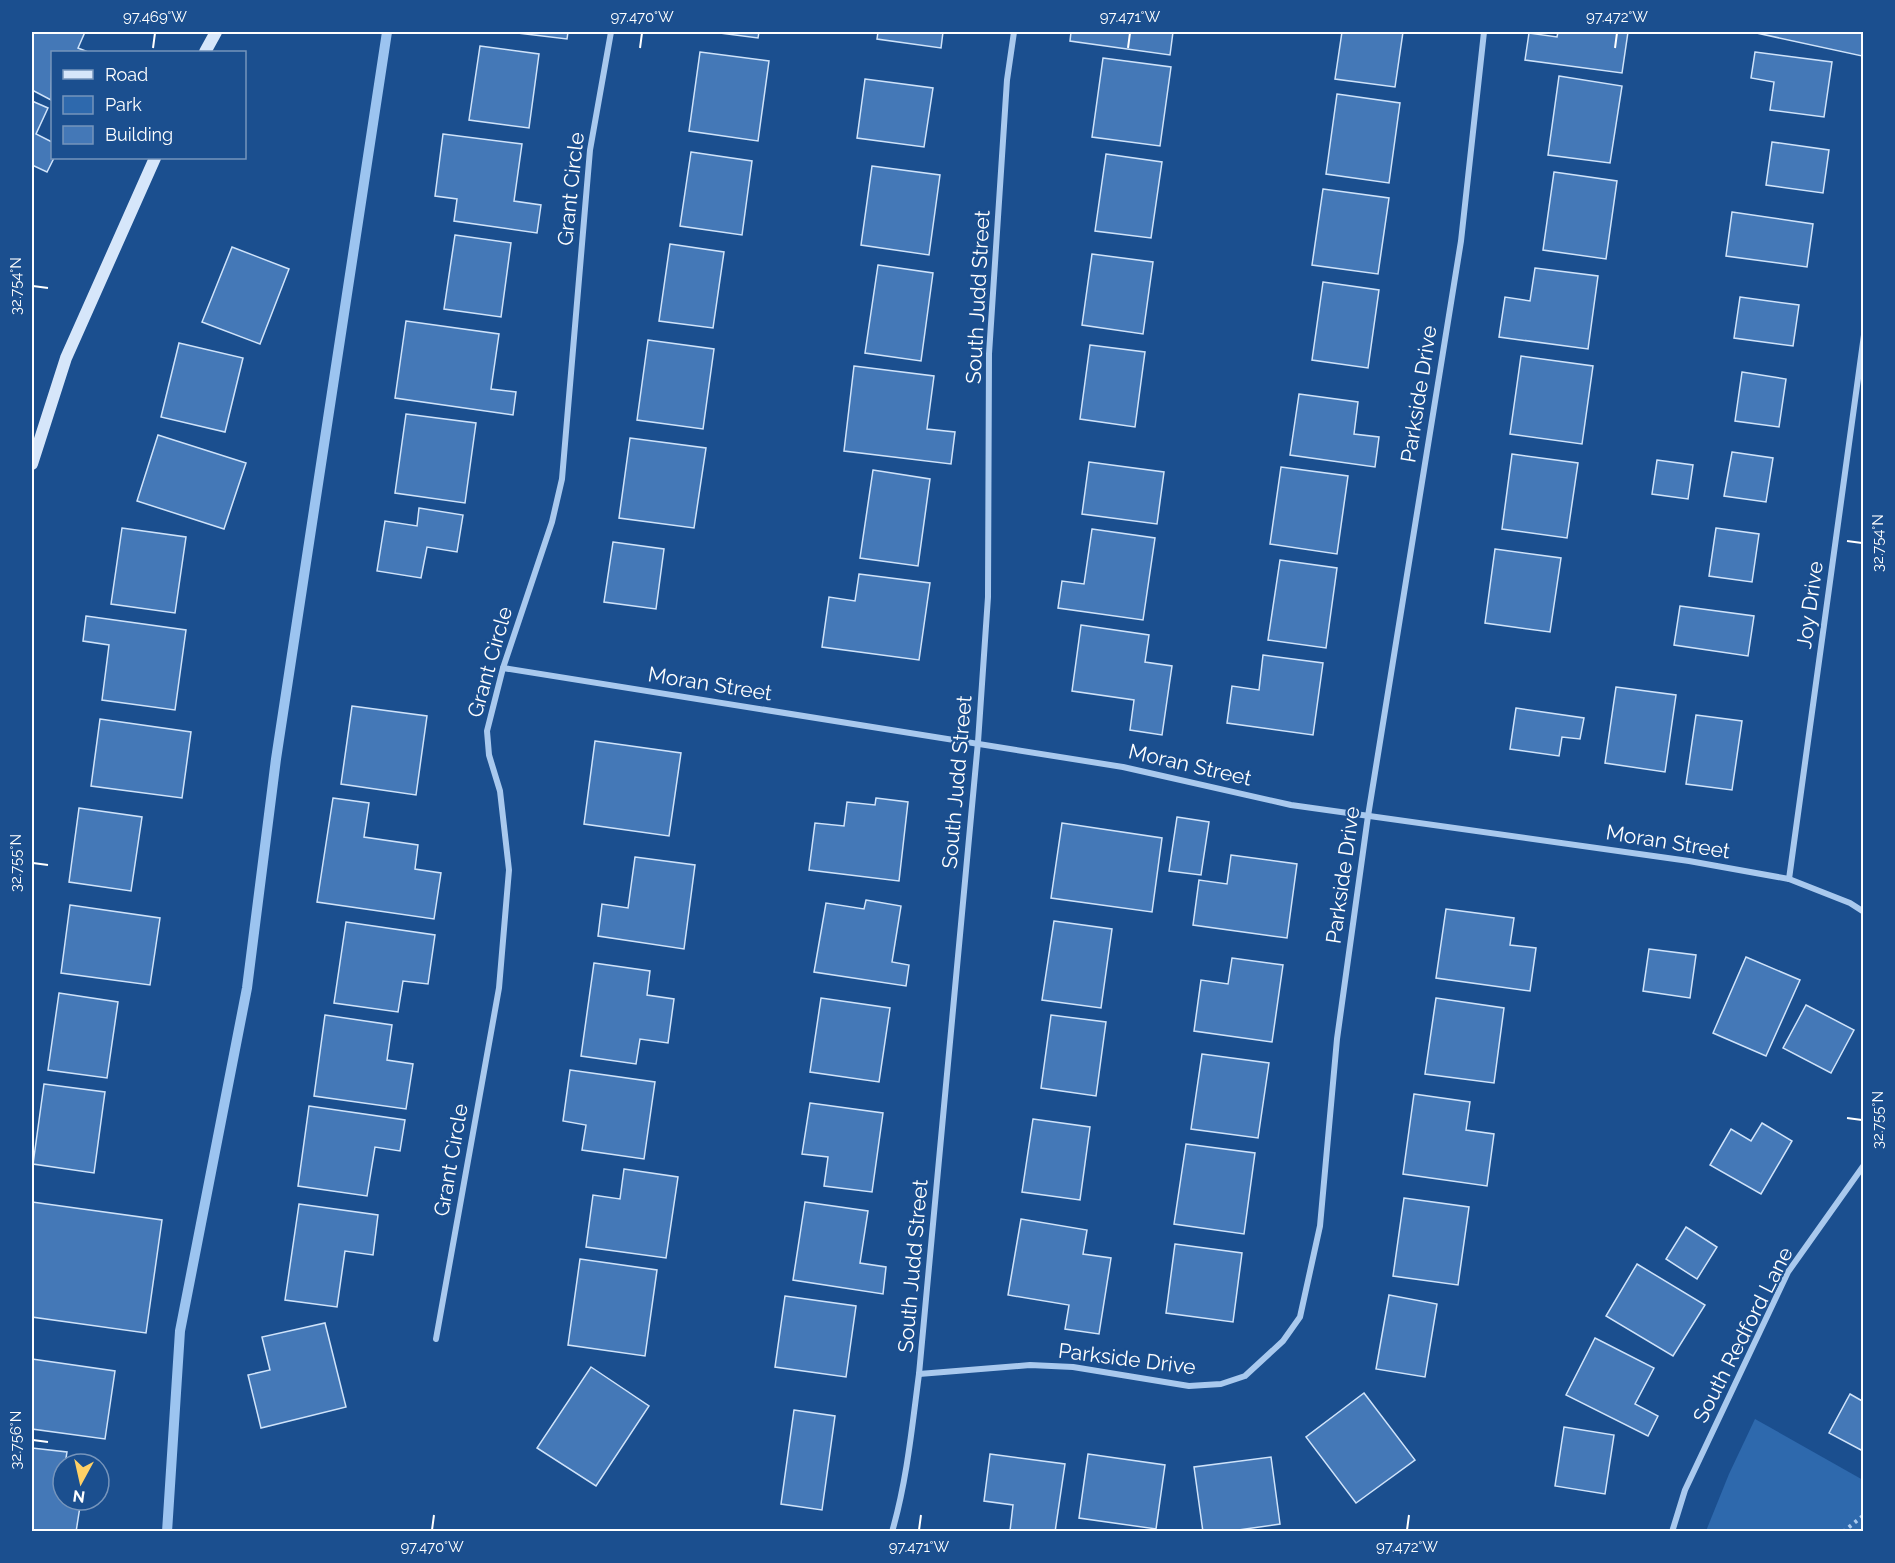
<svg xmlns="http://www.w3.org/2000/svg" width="1895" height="1563" font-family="Raleway,sans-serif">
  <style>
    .green { fill: #2e69ad }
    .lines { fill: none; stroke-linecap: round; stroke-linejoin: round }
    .stream { stroke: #9cc4f0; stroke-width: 10 }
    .building { fill: #4478b7; stroke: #cfe3fa; stroke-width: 1.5 }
    .path { stroke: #a9c9ee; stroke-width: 4; stroke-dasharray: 3 4.5; stroke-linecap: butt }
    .minor { stroke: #a9c9ee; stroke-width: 6 }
    .secondary { stroke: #d6e6fa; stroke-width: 12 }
    .ticks { fill: none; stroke: #fff; stroke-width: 2 }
    .labels { text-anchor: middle; stroke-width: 4.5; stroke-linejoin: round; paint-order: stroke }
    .street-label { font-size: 21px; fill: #fff; stroke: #1b4f8f }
    .neatline { fill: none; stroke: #fff; stroke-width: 2 }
    .ticks-label { font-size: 15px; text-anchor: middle; fill: #fff }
  </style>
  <rect width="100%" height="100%" fill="#1b4f8f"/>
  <polygon class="green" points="1755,1419 1863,1480 1863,1531 1706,1531 1729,1474"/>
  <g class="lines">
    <polyline class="stream" points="167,1532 180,1331 247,988 276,759 387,32"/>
  </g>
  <g class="building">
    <polygon points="32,32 85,32 78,48 88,52 52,52 51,100 32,90"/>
    <polygon points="509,32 568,32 567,39"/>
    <polygon points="712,32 759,32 758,38"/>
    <polygon points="878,32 943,32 941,48 877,39"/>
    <polygon points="1071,32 1173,32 1170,55 1070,41"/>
    <polygon points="1342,32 1403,32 1395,87 1335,79"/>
    <polygon points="1558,32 1628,32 1622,73 1525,60 1529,33 1557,37"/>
    <polygon points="1752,32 1864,32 1864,51 1862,56"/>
    <polygon points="480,46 539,54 529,128 469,120"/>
    <polygon points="700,52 769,61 758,141 689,131"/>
    <polygon points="1755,52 1832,62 1824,117 1770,110 1774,82 1751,78"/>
    <polygon points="1103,58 1171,67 1160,146 1092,137"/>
    <polygon points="1559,76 1622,86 1610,163 1548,155"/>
    <polygon points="865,79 933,88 924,147 857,138"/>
    <polygon points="1337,94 1400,103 1389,183 1326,174"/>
    <polygon points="32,101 48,108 36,134 52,142 52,158 54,158 47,172 32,165"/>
    <polygon points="443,134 522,144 514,201 541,205 537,233 454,221 457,199 435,196"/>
    <polygon points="1772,142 1829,150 1823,193 1766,185"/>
    <polygon points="691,152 752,161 742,235 680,226"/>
    <polygon points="1106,154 1162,162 1151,238 1095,231"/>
    <polygon points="872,166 940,175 929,255 861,245"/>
    <polygon points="1554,172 1617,181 1606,259 1543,250"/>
    <polygon points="1323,189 1389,198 1378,274 1312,265"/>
    <polygon points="1732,212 1813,224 1807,267 1726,256"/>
    <polygon points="455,235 511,243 501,317 444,309"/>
    <polygon points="670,244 724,252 713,328 659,321"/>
    <polygon points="232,247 289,269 260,344 202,322"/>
    <polygon points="1092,254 1153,262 1143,334 1082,325"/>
    <polygon points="878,265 933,273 921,361 865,353"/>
    <polygon points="1535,268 1598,276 1588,349 1499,337 1505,297 1530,301"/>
    <polygon points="1323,282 1379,290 1368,368 1312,360"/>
    <polygon points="1740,297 1799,305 1793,346 1734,338"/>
    <polygon points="406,321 499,334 491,389 516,392 513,415 395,398"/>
    <polygon points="648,340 714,349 703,429 637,420"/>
    <polygon points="179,343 243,358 225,432 161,417"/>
    <polygon points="1090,345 1145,352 1135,427 1080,419"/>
    <polygon points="1521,356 1593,366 1582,444 1510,434"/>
    <polygon points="854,366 934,376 927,429 955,432 951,464 844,451"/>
    <polygon points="1742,372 1786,379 1779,427 1735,421"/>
    <polygon points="1299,394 1358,402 1354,434 1379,437 1375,467 1290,455"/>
    <polygon points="406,414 476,423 465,503 395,493"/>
    <polygon points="158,435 246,463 224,529 137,501"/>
    <polygon points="630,438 706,448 694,528 619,518"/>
    <polygon points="1732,452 1773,458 1766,502 1724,496"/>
    <polygon points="1512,454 1578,463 1567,538 1502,529"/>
    <polygon points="1657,460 1693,465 1688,499 1652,494"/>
    <polygon points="1089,462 1164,472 1157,524 1082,514"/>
    <polygon points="1281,467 1348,476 1337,554 1270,544"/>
    <polygon points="873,470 930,479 918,566 860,558"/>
    <polygon points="419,508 463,515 457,552 427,547 421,578 377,571 385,521 417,526"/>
    <polygon points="122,528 186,537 175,613 111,604"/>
    <polygon points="1716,528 1759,534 1752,582 1709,576"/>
    <polygon points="1092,529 1155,538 1143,620 1058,608 1062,581 1084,584"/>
    <polygon points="613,542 664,549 656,609 604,602"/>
    <polygon points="1495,549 1561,558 1550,632 1485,623"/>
    <polygon points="1280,560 1337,568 1326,648 1268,640"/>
    <polygon points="859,574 930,583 919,660 822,647 829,597 855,601"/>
    <polygon points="1680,606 1754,616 1748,656 1674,645"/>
    <polygon points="86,616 186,630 175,710 102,700 109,645 83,641"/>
    <polygon points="1081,625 1149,635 1145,662 1172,666 1162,735 1130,730 1134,700 1072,691"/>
    <polygon points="1263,655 1323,663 1313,735 1227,723 1232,686 1259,690"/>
    <polygon points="1616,687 1676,695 1665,772 1605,763"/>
    <polygon points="352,706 427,716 416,795 341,784"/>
    <polygon points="1516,708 1584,718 1580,739 1562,737 1559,756 1510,749"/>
    <polygon points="1696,715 1742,721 1732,790 1686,784"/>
    <polygon points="100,719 191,732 182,798 91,786"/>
    <polygon points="595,741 681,753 669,836 584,824"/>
    <polygon points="333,798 369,803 364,837 418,845 415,869 441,873 434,919 317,902"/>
    <polygon points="876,798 908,802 899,881 809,870 815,823 844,826 847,802 875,805"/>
    <polygon points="79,808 142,817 131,891 69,882"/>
    <polygon points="1177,817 1209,822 1201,875 1169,871"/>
    <polygon points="1062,823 1162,838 1152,912 1051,898"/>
    <polygon points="1231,855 1297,864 1287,938 1193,925 1199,880 1227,884"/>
    <polygon points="635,857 695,865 684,949 598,936 602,904 628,908"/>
    <polygon points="866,900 901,906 892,962 909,965 906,986 814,972 826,903 864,909"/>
    <polygon points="70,905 160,918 150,985 61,973"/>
    <polygon points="1446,909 1514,918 1510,945 1536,948 1530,991 1436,978"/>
    <polygon points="1054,921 1112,929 1101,1008 1042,1000"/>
    <polygon points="346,922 435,935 428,984 403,981 398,1012 334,1003"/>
    <polygon points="1649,949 1696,955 1690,998 1643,991"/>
    <polygon points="1746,957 1800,980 1766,1056 1713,1033"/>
    <polygon points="1232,958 1283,965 1272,1042 1194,1031 1201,980 1228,984"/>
    <polygon points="594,963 650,971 647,995 674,999 668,1043 640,1039 636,1064 581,1056"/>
    <polygon points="59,993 118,1002 107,1078 48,1070"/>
    <polygon points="821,998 890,1008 879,1082 810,1072"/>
    <polygon points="1436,998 1504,1008 1494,1083 1425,1074"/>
    <polygon points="1806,1005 1854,1030 1831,1073 1783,1048"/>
    <polygon points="325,1015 392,1025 387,1060 413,1064 406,1109 314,1096"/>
    <polygon points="1051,1015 1106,1022 1096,1096 1041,1088"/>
    <polygon points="1202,1054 1269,1063 1258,1138 1191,1129"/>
    <polygon points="570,1070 655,1082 644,1159 582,1150 586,1125 563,1121"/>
    <polygon points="44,1084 105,1092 94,1173 33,1164"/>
    <polygon points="1414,1094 1470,1102 1466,1130 1494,1134 1487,1186 1403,1174"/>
    <polygon points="810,1103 883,1113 872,1192 824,1186 828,1157 802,1154"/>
    <polygon points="309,1106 405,1120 400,1151 375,1147 367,1196 298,1186"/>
    <polygon points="1033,1119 1090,1127 1080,1200 1022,1192"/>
    <polygon points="1762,1123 1792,1141 1761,1194 1710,1165 1731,1129 1751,1141"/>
    <polygon points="1186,1144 1255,1153 1244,1234 1174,1224"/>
    <polygon points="624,1169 678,1177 666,1258 586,1247 593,1195 620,1199"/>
    <polygon points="1404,1198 1469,1207 1458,1285 1393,1276"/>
    <polygon points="32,1202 162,1220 146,1333 32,1317"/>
    <polygon points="805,1202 868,1211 860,1263 886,1267 883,1294 793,1280"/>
    <polygon points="299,1204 378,1215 373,1255 345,1251 337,1307 285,1300"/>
    <polygon points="1021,1219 1087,1230 1083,1254 1111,1258 1099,1334 1065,1329 1069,1305 1008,1295"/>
    <polygon points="1686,1227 1717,1247 1697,1279 1666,1259"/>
    <polygon points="1175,1244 1242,1253 1233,1322 1166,1313"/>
    <polygon points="580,1259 657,1270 645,1356 568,1345"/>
    <polygon points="1637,1264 1705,1305 1673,1356 1606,1316"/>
    <polygon points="1389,1295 1437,1304 1425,1377 1376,1369"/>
    <polygon points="785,1296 856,1306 846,1377 775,1367"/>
    <polygon points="325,1323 346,1407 261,1428 248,1375 270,1370 262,1337"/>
    <polygon points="1595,1338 1654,1368 1635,1404 1658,1416 1648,1436 1566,1395"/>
    <polygon points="32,1359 115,1371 105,1439 32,1429"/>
    <polygon points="591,1367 649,1406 596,1486 537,1448"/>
    <polygon points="1364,1393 1415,1460 1356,1503 1306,1437"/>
    <polygon points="1850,1394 1864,1402 1864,1446 1861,1450 1829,1433"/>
    <polygon points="794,1410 835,1416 822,1510 781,1504"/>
    <polygon points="1564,1427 1614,1435 1605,1494 1555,1486"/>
    <polygon points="32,1448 67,1452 65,1464 63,1464 63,1500 81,1500 76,1532 32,1531"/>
    <polygon points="990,1454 1065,1464 1055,1532 1010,1531 1013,1505 984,1501"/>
    <polygon points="1088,1454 1165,1465 1156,1529 1079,1518"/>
    <polygon points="1271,1457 1280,1524 1224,1532 1203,1532 1194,1467"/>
  </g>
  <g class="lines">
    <polyline class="path" points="1843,1532 1864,1515"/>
    <g class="minor">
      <polyline points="503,668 1123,767 1291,805 1689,861 1789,879 1850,903 1864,912"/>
      <polyline points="1789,879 1864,335"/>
      <polyline points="436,1339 499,988 509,870 500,791 489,755 487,731 503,668 552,522 562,479 590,150 611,32"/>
      <polyline points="919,1374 1030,1365 1073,1367 1189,1386 1221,1384 1245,1376 1283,1341 1300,1317 1320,1226 1337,1039 1368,816 1461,241 1484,32"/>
      <path d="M892 1532C907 1480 912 1427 919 1374L978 742 988 597 989 354 1007 80 1014 32"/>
      <polyline points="1672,1532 1685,1490 1788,1272 1864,1165"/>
    </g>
    <g class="secondary">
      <polyline points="205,52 216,32"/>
      <polyline points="32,464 66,358 155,158"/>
    </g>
  </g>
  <path class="ticks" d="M153 48 155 33M640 48 642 33M1128 48 1130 33M1615 48 1617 33M33 286 48 288M1847 541 1862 543M33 863 48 865M1847 1118 1862 1120M33 1440 48 1442M432 1530 434 1515M919 1530 921 1515M1407 1530 1409 1515"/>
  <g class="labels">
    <g class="street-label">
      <text transform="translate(571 189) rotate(-84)" y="7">Grant Circle</text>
      <text transform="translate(978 297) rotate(-87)" y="7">South Judd Street</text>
      <text transform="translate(1419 394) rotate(-81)" y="7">Parkside Drive</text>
      <text transform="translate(1810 605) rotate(-82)" y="7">Joy Drive</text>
      <text transform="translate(490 662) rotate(-74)" y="7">Grant Circle</text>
      <text transform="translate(710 684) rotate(9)" y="7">Moran Street</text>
      <text transform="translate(1190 765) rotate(13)" y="7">Moran Street</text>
      <text transform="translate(957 782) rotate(-85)" y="7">South Judd Street</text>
      <text transform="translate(1668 842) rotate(9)" y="7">Moran Street</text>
      <text transform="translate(1343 875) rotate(-82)" y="7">Parkside Drive</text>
      <text transform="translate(451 1160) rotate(-80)" y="7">Grant Circle</text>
      <text transform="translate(913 1266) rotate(-85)" y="7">South Judd Street</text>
      <text transform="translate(1743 1335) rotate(-63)" y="7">South Redford Lane</text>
      <text transform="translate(1127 1359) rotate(7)" y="7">Parkside Drive</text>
    </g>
  </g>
  <rect width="1895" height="1563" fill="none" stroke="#1b4f8f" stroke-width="66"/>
  <rect x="51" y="51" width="195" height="108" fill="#1b4f8f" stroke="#7695bc" stroke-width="1.5"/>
  <rect x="63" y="70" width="30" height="9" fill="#d6e6fa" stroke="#7695bc" stroke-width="1.5"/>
  <text x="105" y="81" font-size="18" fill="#ffffff">Road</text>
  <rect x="63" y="96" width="30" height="18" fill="#2e69ad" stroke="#7695bc" stroke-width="1.5"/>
  <text x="105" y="111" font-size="18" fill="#ffffff">Park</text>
  <rect x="63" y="126" width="30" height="18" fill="#4478b7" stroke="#7695bc" stroke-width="1.5"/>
  <text x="105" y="141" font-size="18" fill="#ffffff">Building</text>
  <g transform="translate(81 1482) rotate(188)"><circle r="28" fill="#1b4f8f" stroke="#7695bc" stroke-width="1.5"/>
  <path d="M0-4.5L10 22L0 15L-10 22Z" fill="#ffd166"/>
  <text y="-9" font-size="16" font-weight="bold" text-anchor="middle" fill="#ffffff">N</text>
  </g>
  <rect x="33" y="33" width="1829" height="1497" class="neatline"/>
  <g class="ticks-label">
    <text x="155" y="22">97.469°W</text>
    <text x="642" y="22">97.470°W</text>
    <text x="1130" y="22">97.471°W</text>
    <text x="1617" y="22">97.472°W</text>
    <text transform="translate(16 286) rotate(-90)" y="5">32.754°N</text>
    <text transform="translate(1878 543) rotate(-90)" y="5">32.754°N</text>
    <text transform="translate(16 863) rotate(-90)" y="5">32.755°N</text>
    <text transform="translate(1878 1120) rotate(-90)" y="5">32.755°N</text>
    <text transform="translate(16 1440) rotate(-90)" y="5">32.756°N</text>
    <text x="432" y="1552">97.470°W</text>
    <text x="919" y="1552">97.471°W</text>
    <text x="1407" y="1552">97.472°W</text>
  </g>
</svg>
